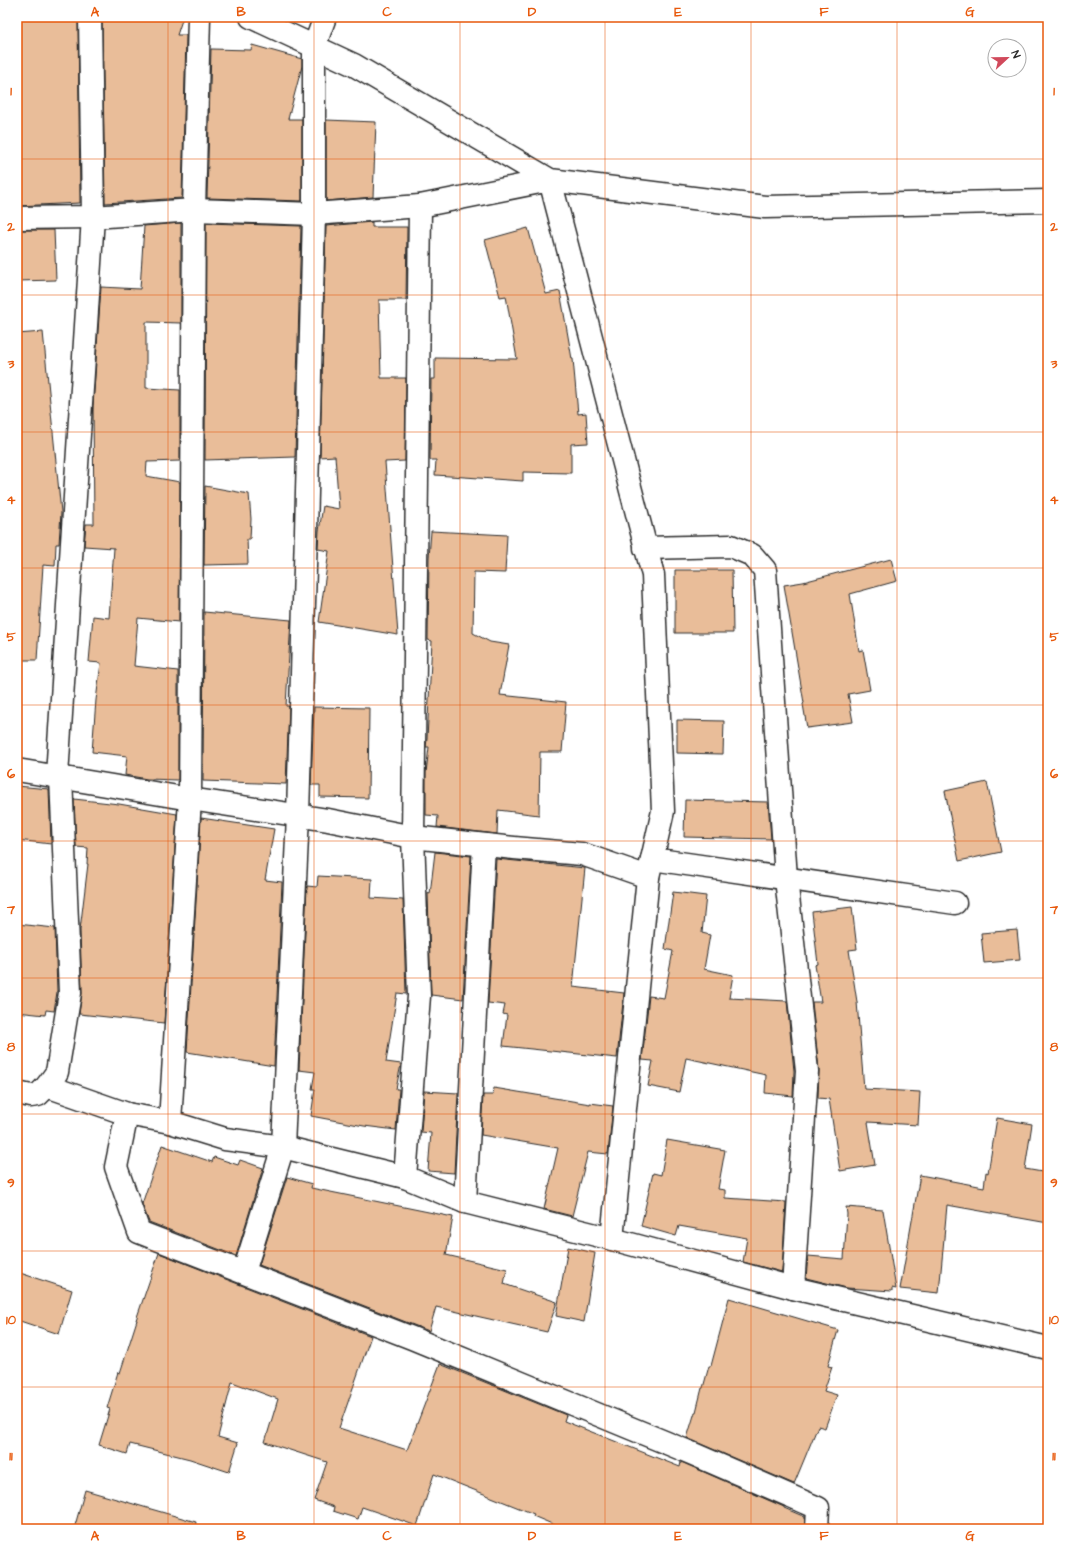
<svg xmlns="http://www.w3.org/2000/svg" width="1065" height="1546" font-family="'Architects Daughter',sans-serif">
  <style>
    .building { fill: #e9bd99; stroke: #2b2b2b }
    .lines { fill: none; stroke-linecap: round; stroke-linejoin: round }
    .minor-casing { stroke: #2b2b2b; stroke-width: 25 }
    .minor { stroke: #fff; stroke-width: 22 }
    .grid { fill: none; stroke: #e8590c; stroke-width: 1; stroke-opacity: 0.55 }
    .neatline { fill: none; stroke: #e8590c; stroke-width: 1.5 }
    .grid-label { font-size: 13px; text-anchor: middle; font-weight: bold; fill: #e8590c }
  </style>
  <rect width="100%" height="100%" fill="#fff"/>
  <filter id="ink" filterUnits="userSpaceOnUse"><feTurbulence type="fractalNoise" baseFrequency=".025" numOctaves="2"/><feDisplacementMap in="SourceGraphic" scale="8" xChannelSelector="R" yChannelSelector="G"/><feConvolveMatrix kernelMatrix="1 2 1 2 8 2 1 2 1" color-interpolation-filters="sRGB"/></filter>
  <g filter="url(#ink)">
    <g class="building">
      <polygon points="17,17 78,17 80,203 17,206"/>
      <polygon points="102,17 183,17 177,35 186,35 182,198 105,203"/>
      <polygon points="252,45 302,59 302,66 288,119 302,119 302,201 207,198 211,49 251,50"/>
      <polygon points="326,120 376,122 373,197 326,201"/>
      <polygon points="372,222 372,227 407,227 406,300 379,300 381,378 406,378 405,461 385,462 398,635 319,622 329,551 318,549 319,531 323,506 339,509 335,456 320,457 326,226"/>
      <polygon points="181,223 181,323 146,322 146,388 180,390 180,461 147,462 146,476 180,482 179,622 138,618 134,666 178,671 178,780 147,779 125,775 127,756 92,752 96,700 101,663 89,662 93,616 109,618 114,548 84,546 86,524 94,524 93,406 101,287 140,289 144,226"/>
      <polygon points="206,223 301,226 295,457 205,460"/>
      <polygon points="528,228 546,294 560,291 572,359 573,359 578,414 586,413 588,443 571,444 571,473 523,472 523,481 435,475 436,460 430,460 431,379 435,379 435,358 517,359 506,296 500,297 485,240"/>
      <polygon points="17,230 54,230 56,280 17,281"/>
      <polygon points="43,332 61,512 59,544 56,544 55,566 43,565 37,660 17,660 17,334"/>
      <polygon points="205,486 249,494 251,519 250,539 247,539 248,564 204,565"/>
      <polygon points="431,531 507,535 505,573 474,572 473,633 490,642 509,645 500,695 566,702 562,752 540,752 539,815 498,810 497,834 437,827 438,816 426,815 426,773 429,747 426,747 427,739 432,641 428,640 429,558"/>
      <polygon points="891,559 897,581 850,594 859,651 863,650 870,690 848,694 853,722 807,728 803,704 804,703 784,585 803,582"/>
      <polygon points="675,570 732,570 733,633 675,633"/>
      <polygon points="204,612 291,620 286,706 289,706 286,784 203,781"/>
      <polygon points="314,707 369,708 368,798 320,797 320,785 311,785"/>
      <polygon points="677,720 724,721 723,754 677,753"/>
      <polygon points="987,782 1001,852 959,861 945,791"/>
      <polygon points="17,786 49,789 51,844 17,840"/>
      <polygon points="74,799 119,804 177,814 164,1023 79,1014 82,993 80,930 88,864 87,864 88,848 76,847"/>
      <polygon points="685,800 768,802 771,839 684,837"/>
      <polygon points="201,818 274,829 265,880 282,882 274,1066 187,1052"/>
      <polygon points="435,852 471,856 463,999 431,995 428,893 430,894"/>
      <polygon points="496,859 585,868 573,987 624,993 617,1058 503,1046 507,1015 503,1014 505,1005 488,1003"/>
      <polygon points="318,876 372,879 371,898 403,900 406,994 397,993 386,1062 401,1064 396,1089 399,1089 396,1130 364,1126 311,1116 315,1089 312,1089 315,1072 299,1070 307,886 317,887"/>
      <polygon points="673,892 706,896 702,933 710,935 704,969 733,975 729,998 787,1001 794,1071 793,1096 765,1093 766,1075 686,1058 679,1092 648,1086 653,1061 642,1060 649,996 664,998 673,951 665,949"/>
      <polygon points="852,907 857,949 849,950 857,1002 864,1089 920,1092 918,1125 868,1122 875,1165 840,1171 829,1099 818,1098 819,1070 812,1002 821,1002 815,965 818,964 812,912"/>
      <polygon points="17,924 55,928 57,992 54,1011 46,1010 45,1015 17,1012"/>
      <polygon points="1017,930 1020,960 984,963 981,933"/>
      <polygon points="494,1088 590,1104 590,1103 613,1106 608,1154 588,1152 572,1216 544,1209 558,1148 481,1135 483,1095 493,1095"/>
      <polygon points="424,1091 458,1093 454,1173 428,1171 431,1133 421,1132"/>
      <polygon points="997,1118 1032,1124 1025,1169 1048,1173 1048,1223 947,1205 939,1293 900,1289 920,1175 984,1187 986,1172 988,1173"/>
      <polygon points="667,1140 725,1150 718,1189 725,1190 725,1198 786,1202 782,1272 743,1262 747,1238 679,1226 676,1236 641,1226 653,1173 661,1175"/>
      <polygon points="162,1145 212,1162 214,1157 238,1165 240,1160 263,1168 236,1256 149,1222 142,1204"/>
      <polygon points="287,1177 312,1184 311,1188 453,1217 446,1255 507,1269 504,1284 557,1302 547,1332 436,1307 429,1331 259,1265"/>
      <polygon points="846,1207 883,1210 896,1289 892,1288 892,1291 847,1288 806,1278 808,1256 844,1259 847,1214"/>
      <polygon points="568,1247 595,1253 584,1322 556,1316"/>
      <polygon points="159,1253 371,1336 339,1428 407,1450 440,1364 566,1415 564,1421 680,1467 681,1462 784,1507 784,1508 805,1517 805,1529 564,1529 533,1516 534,1514 434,1474 417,1526 362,1507 358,1519 333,1511 334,1507 314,1500 327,1462 265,1442 278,1399 232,1382 218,1437 238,1443 229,1472 190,1459 130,1444 127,1454 99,1445 110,1409 107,1408 118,1372 120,1373 137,1320 136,1320"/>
      <polygon points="17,1272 72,1290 59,1334 17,1320"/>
      <polygon points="729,1298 838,1330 828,1366 832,1367 824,1391 837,1395 825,1428 818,1426 794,1484 687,1438 695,1412 696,1412 702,1388 703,1388 709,1366 711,1366"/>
      <polygon points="85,1490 196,1522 195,1529 74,1529"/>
    </g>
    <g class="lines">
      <defs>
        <g id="minor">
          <polyline points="251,17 354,65 550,180 765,207 1048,201"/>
          <polyline points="17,218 93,217 194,210 314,214 420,206 550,180 653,575 663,811 648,877 582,854 514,848 413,837 328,820 190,799 17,770"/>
          <polyline points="645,548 731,546 752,555 765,570 786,878 807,1071 793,1288"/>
          <polyline points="652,859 955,903"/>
          <polyline points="47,1086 127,1114 170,1122 225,1139 283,1147 405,1177 465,1202 612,1239 793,1288 1048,1348"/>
          <polyline points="17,1093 31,1096 38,1095 47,1086 57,1072 70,993 61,777 57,776 93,217 90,17"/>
          <polyline points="127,1114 116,1167 139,1232 412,1338 691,1453 818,1508 817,1529"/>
          <polyline points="170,1122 190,799 194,210 199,17"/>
          <polyline points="405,1177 419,996 413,837 420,206"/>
          <polyline points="465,1202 484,845"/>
          <polyline points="612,1239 648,877"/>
          <polyline points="244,1272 283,1147 298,815 306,532 314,214 314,47 325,17"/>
        </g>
      </defs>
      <use href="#minor" class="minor-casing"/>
      <use href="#minor" class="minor"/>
    </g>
  </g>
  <path class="grid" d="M168 17V1529M314 17V1529M460 17V1529M605 17V1529M751 17V1529M897 17V1529M17 159H1048M17 295H1048M17 432H1048M17 568H1048M17 705H1048M17 841H1048M17 978H1048M17 1114H1048M17 1251H1048M17 1387H1048"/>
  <rect width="1065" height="1546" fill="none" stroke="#fff" stroke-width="44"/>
  <g transform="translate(1007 58) rotate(68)"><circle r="19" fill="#ffffff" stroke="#aaaaaa"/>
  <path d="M0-3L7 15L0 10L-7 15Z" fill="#d1495b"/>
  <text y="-6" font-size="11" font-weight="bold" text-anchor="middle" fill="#2b2b2b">N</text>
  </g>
  <rect x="22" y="22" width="1021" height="1502" class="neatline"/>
  <g class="grid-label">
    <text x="95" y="16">A</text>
    <text x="241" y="16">B</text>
    <text x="387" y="16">C</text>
    <text x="532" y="16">D</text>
    <text x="678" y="16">E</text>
    <text x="824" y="16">F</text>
    <text x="970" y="16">G</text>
    <text x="11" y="95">1</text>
    <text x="1054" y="95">1</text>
    <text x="11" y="231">2</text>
    <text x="1054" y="231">2</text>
    <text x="11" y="368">3</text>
    <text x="1054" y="368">3</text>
    <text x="11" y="504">4</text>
    <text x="1054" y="504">4</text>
    <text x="11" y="641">5</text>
    <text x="1054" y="641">5</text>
    <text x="11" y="778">6</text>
    <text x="1054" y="778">6</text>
    <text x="11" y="914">7</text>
    <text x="1054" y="914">7</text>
    <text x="11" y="1051">8</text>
    <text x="1054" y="1051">8</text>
    <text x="11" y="1187">9</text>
    <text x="1054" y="1187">9</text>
    <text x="11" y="1324">10</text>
    <text x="1054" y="1324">10</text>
    <text x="11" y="1460">11</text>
    <text x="1054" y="1460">11</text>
    <text x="95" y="1540">A</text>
    <text x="241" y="1540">B</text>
    <text x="387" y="1540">C</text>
    <text x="532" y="1540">D</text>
    <text x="678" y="1540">E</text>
    <text x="824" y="1540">F</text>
    <text x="970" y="1540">G</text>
  </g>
</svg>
